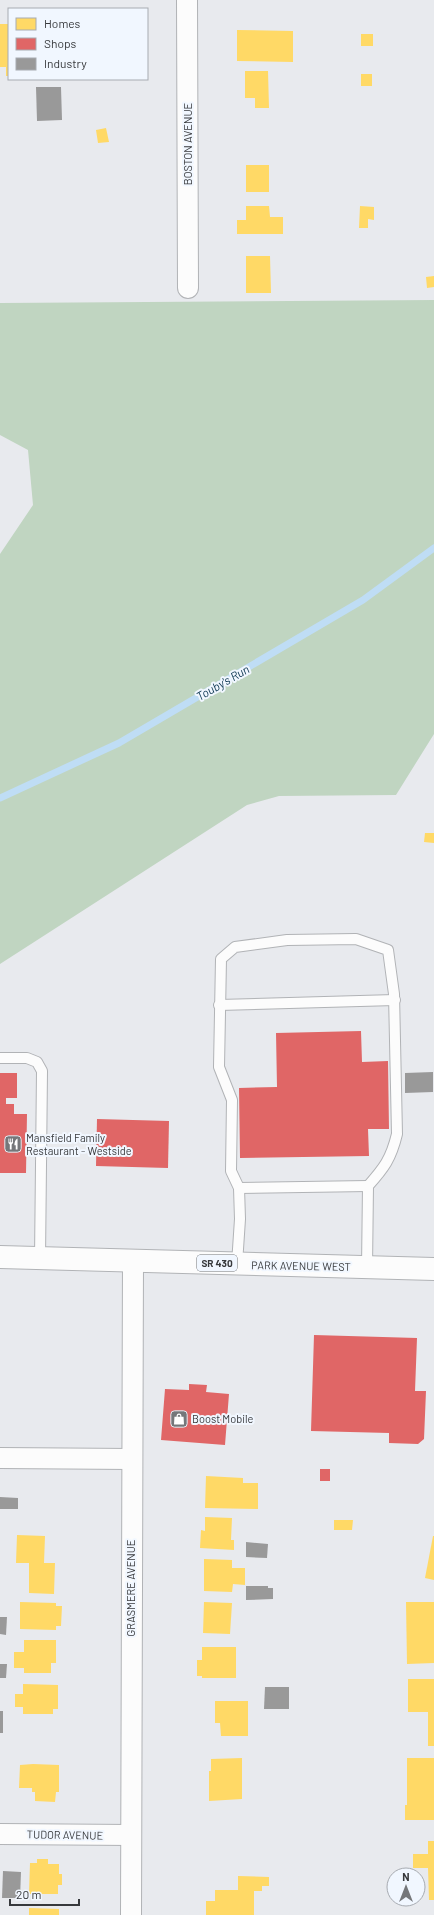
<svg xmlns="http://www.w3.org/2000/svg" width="434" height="1915" font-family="Barlow,sans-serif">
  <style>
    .green { fill: #c0d5c1 }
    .homes { fill: #ffd966 }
    .shops { fill: #e06666 }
    .industry { fill: #999 }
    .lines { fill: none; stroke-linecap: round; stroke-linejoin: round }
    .stream { stroke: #bfddf5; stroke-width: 7 }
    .service-casing { stroke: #b1b3b6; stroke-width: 12 }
    .minor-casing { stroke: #b1b3b6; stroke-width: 22 }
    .primary-casing { stroke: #b1b3b6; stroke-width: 24 }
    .service { stroke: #fcfcfc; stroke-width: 10 }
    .minor { stroke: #fcfcfc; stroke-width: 20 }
    .primary { stroke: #fcfcfc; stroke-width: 22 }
    .labels { text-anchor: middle; stroke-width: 4; stroke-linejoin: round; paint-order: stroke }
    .shield { fill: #f1f7ff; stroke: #6f7276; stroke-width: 1 }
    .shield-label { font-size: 10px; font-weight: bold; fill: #37393c }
    .street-label { font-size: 11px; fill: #37393c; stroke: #f1f7ff }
    .poi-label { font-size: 11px; fill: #37393c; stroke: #f1f7ff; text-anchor: start }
    .water-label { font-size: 12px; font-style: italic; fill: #0c3651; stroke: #f1f7ff }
  </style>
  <rect width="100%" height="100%" fill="#e8eaee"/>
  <polygon class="green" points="434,300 434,734 396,795 279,796 247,805 0,964 0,554 33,505 28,450 0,435 0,303"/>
  <g class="homes">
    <polygon points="0,24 9,24 9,76 6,76 6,67 0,67"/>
    <polygon points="237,30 293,31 293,62 237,61"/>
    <rect x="361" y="34" width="12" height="12"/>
    <polygon points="245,71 268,71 269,108 255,108 255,98 245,98"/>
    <rect x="361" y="74" width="11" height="12"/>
    <polygon points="106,128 109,142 98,143 96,130"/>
    <rect x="246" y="165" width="23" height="27"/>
    <polygon points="246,206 269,206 270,217 283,217 283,234 237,234 237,220 246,220"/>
    <polygon points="360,206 374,207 374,220 368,219 368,228 359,228"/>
    <polygon points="246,256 270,256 271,293 246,293"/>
    <polygon points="434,276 434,287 427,288 426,277"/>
    <polygon points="425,833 434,833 434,843 424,842"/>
    <polygon points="206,1476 243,1478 243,1483 258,1483 258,1509 205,1508"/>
    <polygon points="205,1517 232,1518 231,1540 234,1540 234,1550 200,1548 201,1530 205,1531"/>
    <polygon points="334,1520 353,1520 352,1530 334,1530"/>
    <polygon points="17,1535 45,1536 44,1563 55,1563 54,1594 29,1593 29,1563 16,1563"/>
    <polygon points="433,1536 434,1536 434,1580 425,1578"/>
    <polygon points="204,1559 232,1560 232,1568 245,1568 245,1585 233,1584 232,1592 204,1591"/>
    <polygon points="20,1602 56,1603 56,1606 62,1606 61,1626 56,1626 56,1630 20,1629"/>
    <polygon points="204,1602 232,1603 230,1634 203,1633"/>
    <polygon points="406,1602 434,1602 434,1663 407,1664"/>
    <polygon points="24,1640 56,1640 56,1663 51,1663 51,1673 24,1673 24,1668 14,1668 14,1652 24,1652"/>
    <polygon points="202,1647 236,1647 236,1678 202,1678 202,1676 197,1676 197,1660 202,1660"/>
    <polygon points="408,1679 434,1679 434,1746 428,1746 428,1712 408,1712"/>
    <polygon points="23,1684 58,1685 58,1709 53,1709 53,1714 23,1714 23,1707 15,1707 15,1694 23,1694"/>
    <polygon points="215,1701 248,1701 248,1736 221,1736 220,1723 215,1723"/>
    <polygon points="242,1758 242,1799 209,1801 209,1771 211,1771 211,1759"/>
    <polygon points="407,1758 434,1758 434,1820 405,1820 405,1805 407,1805"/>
    <polygon points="33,1764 59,1765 59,1792 56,1792 55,1802 35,1801 35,1792 32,1792 32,1788 19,1788 20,1765"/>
    <polygon points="428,1841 434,1841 434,1900 429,1900 428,1868 413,1868 413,1854 428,1854"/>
    <polygon points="37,1859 48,1859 48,1864 59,1864 59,1874 62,1874 62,1885 58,1885 58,1894 29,1894 30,1863 37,1863"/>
    <polygon points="238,1876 269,1877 269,1886 262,1886 262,1891 254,1891 254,1915 206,1915 206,1901 215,1901 215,1890 238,1890"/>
    <polygon points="29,1908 59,1909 59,1915 29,1915"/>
  </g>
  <g class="shops">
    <polygon points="361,1031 362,1062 388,1061 389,1129 368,1129 369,1156 240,1158 239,1088 277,1087 276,1033"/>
    <polygon points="0,1073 17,1073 17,1098 6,1098 6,1104 14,1104 14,1114 27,1114 26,1173 0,1173"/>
    <polygon points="97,1119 169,1121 168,1168 96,1166"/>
    <polygon points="314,1335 417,1338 415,1391 426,1391 424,1439 418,1444 389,1443 389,1433 311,1431"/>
    <polygon points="189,1384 207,1385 206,1392 229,1394 225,1445 161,1440 165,1389 189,1390"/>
    <rect x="320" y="1469" width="10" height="12"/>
  </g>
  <g class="industry">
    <polygon points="36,87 61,87 62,120 37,121"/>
    <polygon points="433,1072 433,1092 405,1093 405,1073"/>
    <polygon points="0,1497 18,1498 18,1509 0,1509"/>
    <polygon points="246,1542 268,1544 267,1558 246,1557"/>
    <polygon points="246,1586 268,1586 268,1588 273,1588 273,1599 246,1600"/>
    <polygon points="0,1617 7,1617 6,1635 0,1634"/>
    <polygon points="0,1664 7,1664 6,1678 0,1678"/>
    <polygon points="265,1687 289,1687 289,1709 264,1709"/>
    <rect x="0" y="1711" width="3" height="22"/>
    <polygon points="3,1871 21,1872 20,1898 2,1898"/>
  </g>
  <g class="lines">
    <polyline class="stream" points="0,798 119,743 363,600 434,548"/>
    <defs>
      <g id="service">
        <polyline points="219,1005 395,1000"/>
        <polyline points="0,1058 27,1058 37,1062 42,1071 40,1258"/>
        <polyline points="239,1188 368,1186"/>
        <path d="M237 1264 240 1219 239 1188 231 1171 232 1100 219 1067 221 959 235 947 287 940 356 939 388 950 394 994 397 1134C391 1159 384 1168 368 1186L367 1267"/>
      </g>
      <g id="minor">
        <polyline points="187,0 188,288"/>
        <polyline points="0,1458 131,1459"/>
        <polyline points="0,1834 131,1835"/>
        <polyline points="131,1915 133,1261"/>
      </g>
      <polyline id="primary" points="0,1257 434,1269"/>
    </defs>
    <use href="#service" class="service-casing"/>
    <use href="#minor" class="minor-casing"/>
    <use href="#primary" class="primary-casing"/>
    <use href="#service" class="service"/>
    <use href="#minor" class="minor"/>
    <use href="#primary" class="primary"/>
  </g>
  <defs>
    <symbol id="restaurant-square" viewBox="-11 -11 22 22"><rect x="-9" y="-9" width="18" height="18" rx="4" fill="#75777a" stroke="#f1f7ff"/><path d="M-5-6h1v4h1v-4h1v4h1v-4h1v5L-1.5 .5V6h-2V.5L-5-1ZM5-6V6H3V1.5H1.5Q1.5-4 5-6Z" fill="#fff"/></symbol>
    <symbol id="shop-square" viewBox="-11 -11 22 22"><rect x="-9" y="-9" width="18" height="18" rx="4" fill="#75777a" stroke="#f1f7ff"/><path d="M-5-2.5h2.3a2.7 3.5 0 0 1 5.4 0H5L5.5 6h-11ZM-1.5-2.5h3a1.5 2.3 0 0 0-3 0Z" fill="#fff"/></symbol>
  </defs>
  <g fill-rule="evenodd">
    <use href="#restaurant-square" x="3" y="1134" width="20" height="20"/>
    <use href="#shop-square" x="169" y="1409" width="20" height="20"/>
  </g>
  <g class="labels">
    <rect class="shield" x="197" y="1255" width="40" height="16" rx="3"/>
    <g class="shield-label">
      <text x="217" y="1267">SR 430</text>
    </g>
    <g class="street-label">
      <text transform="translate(188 144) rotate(-90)" y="4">BOSTON AVENUE</text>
      <text transform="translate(301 1266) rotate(1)" y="4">PARK AVENUE WEST</text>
      <text transform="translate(131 1588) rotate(-90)" y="4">GRASMERE AVENUE</text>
      <text transform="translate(65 1835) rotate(1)" y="4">TUDOR AVENUE</text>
    </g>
    <g class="poi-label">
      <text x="26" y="1142">Mansfield Family<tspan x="26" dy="13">Restaurant - Westside</tspan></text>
      <text x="192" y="1423">Boost Mobile</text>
    </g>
    <g class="water-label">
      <text transform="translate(223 683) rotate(-30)" y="4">Touby's Run</text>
    </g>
  </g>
  <rect x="8" y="8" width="140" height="72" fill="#f1f7ff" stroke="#a7abb1"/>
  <rect x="16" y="18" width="20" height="12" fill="#ffd966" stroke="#a7abb1"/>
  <text x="44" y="28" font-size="12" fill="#37393c">Homes</text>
  <rect x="16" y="38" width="20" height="12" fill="#e06666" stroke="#a7abb1"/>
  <text x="44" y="48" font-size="12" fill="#37393c">Shops</text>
  <rect x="16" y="58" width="20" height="12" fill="#999999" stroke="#a7abb1"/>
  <text x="44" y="68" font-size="12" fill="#37393c">Industry</text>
  <g transform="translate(406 1887)"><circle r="19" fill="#f1f7ff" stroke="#a7abb1"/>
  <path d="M0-3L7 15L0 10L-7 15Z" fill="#75777a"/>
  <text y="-6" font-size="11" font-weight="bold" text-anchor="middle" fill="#37393c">N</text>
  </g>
  <path d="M10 1899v6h69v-6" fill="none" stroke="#37393c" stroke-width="2"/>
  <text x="16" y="1899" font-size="12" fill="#37393c" stroke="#f1f7ff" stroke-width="3" paint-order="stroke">20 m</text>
</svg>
